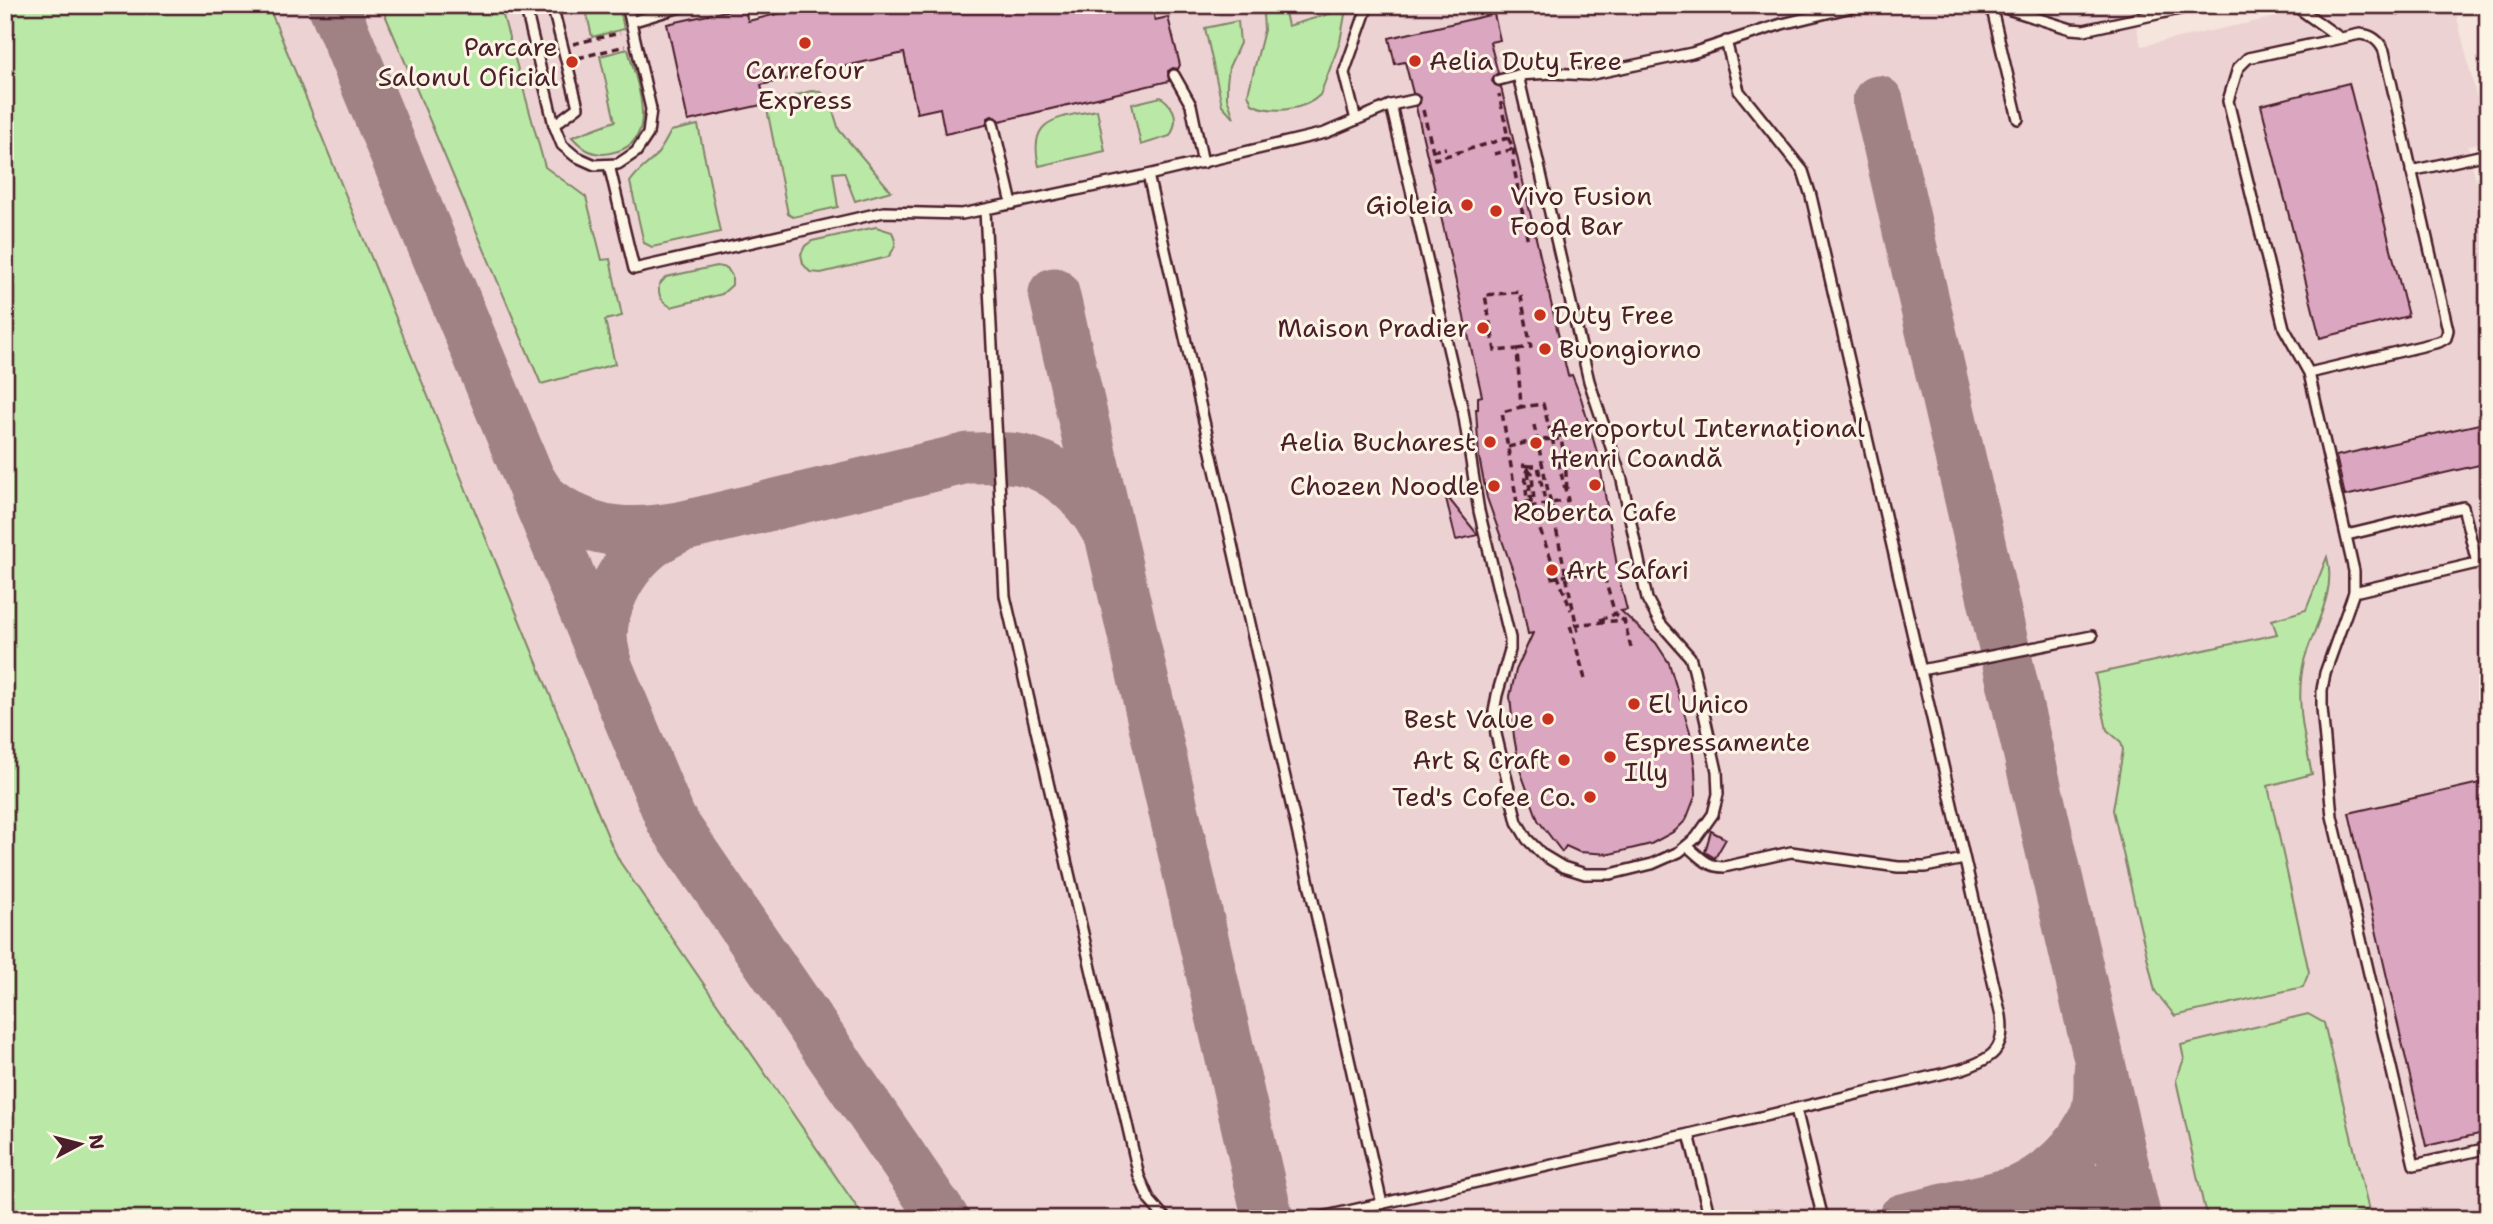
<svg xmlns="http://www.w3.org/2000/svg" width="2493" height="1224" font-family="'Shantell Sans',sans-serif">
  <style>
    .built { fill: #edd2d4 }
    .green { fill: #bae9a7; stroke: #828469; stroke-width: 2 }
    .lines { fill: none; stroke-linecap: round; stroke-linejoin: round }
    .taxiway { stroke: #a08284; stroke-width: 51 }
    .building { fill: #dba6bf; stroke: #4a1f2b; stroke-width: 2 }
    .lane-casing { stroke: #4a1f2b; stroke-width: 14 }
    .path { stroke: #4a1f2b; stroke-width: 3.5; stroke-dasharray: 7 5; stroke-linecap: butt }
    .lane { stroke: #fcf5e5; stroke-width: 9 }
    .poi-dot { fill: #c8321e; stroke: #fcf5e5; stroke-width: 2.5 }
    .labels { text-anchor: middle; stroke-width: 6; stroke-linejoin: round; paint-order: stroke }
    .poi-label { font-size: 26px; fill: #4a1f2b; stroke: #fcf5e5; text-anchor: end }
  </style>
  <rect width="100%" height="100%" fill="#f5e5dd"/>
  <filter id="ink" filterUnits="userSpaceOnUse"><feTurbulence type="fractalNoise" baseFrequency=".0143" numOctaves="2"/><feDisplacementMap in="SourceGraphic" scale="14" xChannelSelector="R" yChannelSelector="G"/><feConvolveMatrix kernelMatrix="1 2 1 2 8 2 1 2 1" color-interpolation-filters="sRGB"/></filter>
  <g filter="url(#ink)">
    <polygon class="built" points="5,5 749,5 744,7 748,21 815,5 2131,5 2141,46 2285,15 2290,5 2454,5 2487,140 2468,146 2488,233 2488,1219 5,1219"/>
    <g class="green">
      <polygon points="5,5 268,5 611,844 620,862 865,1219 5,1219"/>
      <polygon points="381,5 500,5 545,167 586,197 602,260 610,259 622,316 605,320 615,364 541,384"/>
      <polygon points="585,5 619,5 624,29 592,37"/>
      <path d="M1284 8 1288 26 1346 9 1340 42 1320 95C1304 111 1271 114 1252 104L1248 94 1264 30 1263 14Z"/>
      <polygon points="1238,21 1240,43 1229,67 1227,83 1227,98 1234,118 1222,105 1205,28"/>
      <path d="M628 49C636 82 663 144 610 153 594 157 583 149 572 137L615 121 600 56Z"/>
      <polygon points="811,91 820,92 829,98 839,130 891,191 855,201 844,172 833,173 838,207 793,217 788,214 766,104"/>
      <path d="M1161 97C1176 108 1179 120 1170 136L1141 145 1132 104Z"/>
      <path d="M1097 110 1105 151 1039 166C1027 117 1059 118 1097 110Z"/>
      <path d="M698 125 720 232 652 247 644 243 630 182C639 169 645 167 655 157 662 149 666 140 671 131Z"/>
      <path d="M876 227 892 232C897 242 896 248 888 257L821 273 810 272 803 264 801 254 805 246 812 241Z"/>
      <path d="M717 266 727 268 732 276V285L722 294 671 307C661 301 658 296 659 285L666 277Z"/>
      <path d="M2327 557C2337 593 2313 628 2304 661 2295 700 2304 736 2312 774L2268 786 2309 972 2303 987 2175 1016 2155 991 2113 810 2123 750 2121 742 2107 730 2095 674 2277 634 2272 620 2306 610Z"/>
      <polygon points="2308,1014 2324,1023 2369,1211 2335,1219 2209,1219 2204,1207 2176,1080 2184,1059 2181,1045"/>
    </g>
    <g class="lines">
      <g class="taxiway">
        <polyline points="333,5 671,820 944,1219"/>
        <polyline points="1878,101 2136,1219"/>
        <polyline points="1054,293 1268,1219"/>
        <path d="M533 484C540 497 547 502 559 510 598 536 637 534 680 527L968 458C984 458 1001 456 1018 459 1056 466 1087 495 1105 528"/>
        <path d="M605 656C593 615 622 563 656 540 663 535 672 531 680 527"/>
        <path d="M2019 1191C2052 1175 2081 1149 2095 1115 2100 1102 2099 1086 2099 1072"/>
        <path d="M1903 1219C1935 1211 1967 1204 1999 1196 2023 1190 2049 1182 2075 1185 2096 1187 2116 1202 2129 1219"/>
      </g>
    </g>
    <g class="building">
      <polygon points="815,5 1152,5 1155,20 1168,17 1180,65 1178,69 1173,68 1168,71 1169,81 1000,121 992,116 988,118 986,125 945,134 940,108 917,113 904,53 761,85 766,104 688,121 667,24 744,7 748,21"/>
      <polygon points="1494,14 1500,40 1490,42 1498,73 1494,76 1492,81 1495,85 1501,87 1568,376 1572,375 1581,398 1599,459 1619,578 1627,610 1621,611 1656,643 1669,663 1690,732 1695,769 1696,794 1686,820 1675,831 1651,844 1610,854 1579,852 1566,846 1562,852 1538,820 1520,770 1514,737 1510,696 1516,670 1533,633 1528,634 1519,588 1487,498 1479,457 1476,409 1478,409 1478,397 1482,396 1416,107 1420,103 1421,98 1413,93 1405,62 1395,64 1389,38"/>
      <polygon points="2349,83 2408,316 2320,338 2261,105"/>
      <polygon points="2488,422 2488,463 2345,496 2336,456"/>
      <polygon points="1445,494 1478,535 1456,540"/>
      <polygon points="2488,781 2488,1132 2426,1146 2349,813"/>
      <polygon points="1711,831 1726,839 1715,858 1705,852"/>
    </g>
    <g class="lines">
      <defs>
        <g id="lane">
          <polyline points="525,5 554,125 562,145 575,156 595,165 618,164 636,152 648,134 651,109 627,5"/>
          <polyline points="552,5 578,107 554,125"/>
          <polyline points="1991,5 2018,119"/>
          <polyline points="1995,5 2071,29 2084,30 2198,5"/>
          <polyline points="2294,5 2340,38"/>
          <polyline points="631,22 687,5"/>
          <polyline points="1174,75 1191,105 1203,163"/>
          <polyline points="1499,80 1518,75 1551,73 1588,75 1692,53 1782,24 1860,5"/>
          <polyline points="1391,105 1463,411 1479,511 1510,638 1510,650 1497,695 1494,712 1496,734 1517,822 1527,839 1543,855 1563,867 1585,874 1611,874 1652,864 1679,852 1696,838 1713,814 1718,794 1717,771 1694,670 1690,657 1660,623 1647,599 1622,480 1589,381 1518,75"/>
          <polyline points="1356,120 1344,73 1368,5"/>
          <polyline points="993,123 1012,204"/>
          <polyline points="609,165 634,269 884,212 962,214 1148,175 1325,133 1391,105 1414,100"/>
          <polyline points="2411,171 2488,154"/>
          <polyline points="1148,175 1382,1204"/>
          <polyline points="985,210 1005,596 1139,1176 1150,1201 1166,1219"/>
          <path d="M2309 373 2439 342 2446 338 2448 330 2384 51C2379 40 2372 35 2360 34L2248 58 2238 68 2228 101 2284 328 2309 373 2354 571V592L2325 673 2322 690V708L2332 816 2414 1165 2488 1148"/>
          <polyline points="2347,535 2463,507 2477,563 2354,592"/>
          <polyline points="1921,670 2092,636"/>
          <path d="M1687 846C1699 856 1707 867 1724 867L1791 852 1898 867H1925L1964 859"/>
          <polyline points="1796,1109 1823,1219"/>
          <polyline points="1689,1134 1710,1219"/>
          <path d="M1313 1219 1689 1134 1962 1069C1992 1059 2006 1050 2001 1016L1811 196 1803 171 1739 91 1726 41"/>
        </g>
      </defs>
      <use href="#lane" class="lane-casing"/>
      <g class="path">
        <polyline points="573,44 620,33"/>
        <polyline points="578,58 625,46"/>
        <polyline points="1423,110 1435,159 1508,138 1499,94"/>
        <polyline points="1508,138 1514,149 1513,162 1528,242"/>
        <polyline points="1432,151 1446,148"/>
        <polyline points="1494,154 1514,149"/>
        <polyline points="1517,349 1531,347 1520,292 1485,295 1495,351 1517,349 1521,407 1543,404 1568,500 1518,509 1502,412 1521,407"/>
        <polyline points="1557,419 1565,459"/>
        <polyline points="1534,425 1578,632"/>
        <polyline points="1508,447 1537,440 1559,439"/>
        <polyline points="1564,453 1575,452"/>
        <polyline points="1565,458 1567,491"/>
        <polyline points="1522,465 1528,466 1531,507 1571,610"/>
        <polyline points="1528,466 1538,466 1548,516 1570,515 1567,499"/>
        <polygon points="1528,469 1532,473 1534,502 1527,502 1525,474"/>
        <polyline points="1551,578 1602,569 1615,614"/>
        <polyline points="1600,620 1615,614 1624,621"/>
        <polyline points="1585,679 1570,625 1624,620 1631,648"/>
      </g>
      <use href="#lane" class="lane"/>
    </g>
  </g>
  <g class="poi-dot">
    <circle cx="805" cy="43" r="7"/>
    <circle cx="1415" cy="61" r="7"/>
    <circle cx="572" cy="62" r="7"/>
    <circle cx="1467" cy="205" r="7"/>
    <circle cx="1496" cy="211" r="7"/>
    <circle cx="1540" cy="315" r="7"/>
    <circle cx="1483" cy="328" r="7"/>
    <circle cx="1545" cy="349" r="7"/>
    <circle cx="1490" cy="442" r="7"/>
    <circle cx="1536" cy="443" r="7"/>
    <circle cx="1595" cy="485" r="7"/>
    <circle cx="1494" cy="486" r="7"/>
    <circle cx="1552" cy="570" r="7"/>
    <circle cx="1634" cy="704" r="7"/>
    <circle cx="1548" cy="719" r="7"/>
    <circle cx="1610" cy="757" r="7"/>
    <circle cx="1564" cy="760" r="7"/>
    <circle cx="1590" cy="797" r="7"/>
  </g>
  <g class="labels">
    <g class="poi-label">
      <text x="558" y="56">Parcare<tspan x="558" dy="30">Salonul Oficial</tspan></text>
      <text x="1429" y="70" text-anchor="start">Aelia Duty Free</text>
      <text x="805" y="79" text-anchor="middle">Carrefour<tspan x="805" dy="30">Express</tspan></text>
      <text x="1510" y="205" text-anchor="start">Vivo Fusion<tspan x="1510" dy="30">Food Bar</tspan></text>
      <text x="1453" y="214">Gioleia</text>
      <text x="1554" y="324" text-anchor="start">Duty Free</text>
      <text x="1469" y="337">Maison Pradier</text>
      <text x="1559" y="358" text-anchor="start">Buongiorno</text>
      <text x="1550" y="437" text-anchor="start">Aeroportul Internațional<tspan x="1550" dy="30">Henri Coandă</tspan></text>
      <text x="1476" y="451">Aelia Bucharest</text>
      <text x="1480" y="495">Chozen Noodle</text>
      <text x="1595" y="521" text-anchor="middle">Roberta Cafe</text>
      <text x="1566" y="579" text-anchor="start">Art Safari</text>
      <text x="1648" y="713" text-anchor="start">El Unico</text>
      <text x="1534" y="728">Best Value</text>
      <text x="1624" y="751" text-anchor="start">Espressamente<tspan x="1624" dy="30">Illy</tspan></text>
      <text x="1550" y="769">Art &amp; Craft</text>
      <text x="1576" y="806">Ted's Cofee Co.</text>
    </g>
  </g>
  <rect width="2493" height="1224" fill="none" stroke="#fcf5e5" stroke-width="28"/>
  <rect x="14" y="14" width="2465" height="1196" fill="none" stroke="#4a1f2b" stroke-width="2.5" filter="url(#ink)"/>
  <g transform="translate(80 1144) rotate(83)" stroke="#fcf5e5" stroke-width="5" paint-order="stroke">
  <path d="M0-5L12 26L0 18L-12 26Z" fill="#4a1f2b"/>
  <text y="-10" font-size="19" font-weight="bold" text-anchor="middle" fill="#4a1f2b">N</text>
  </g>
</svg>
